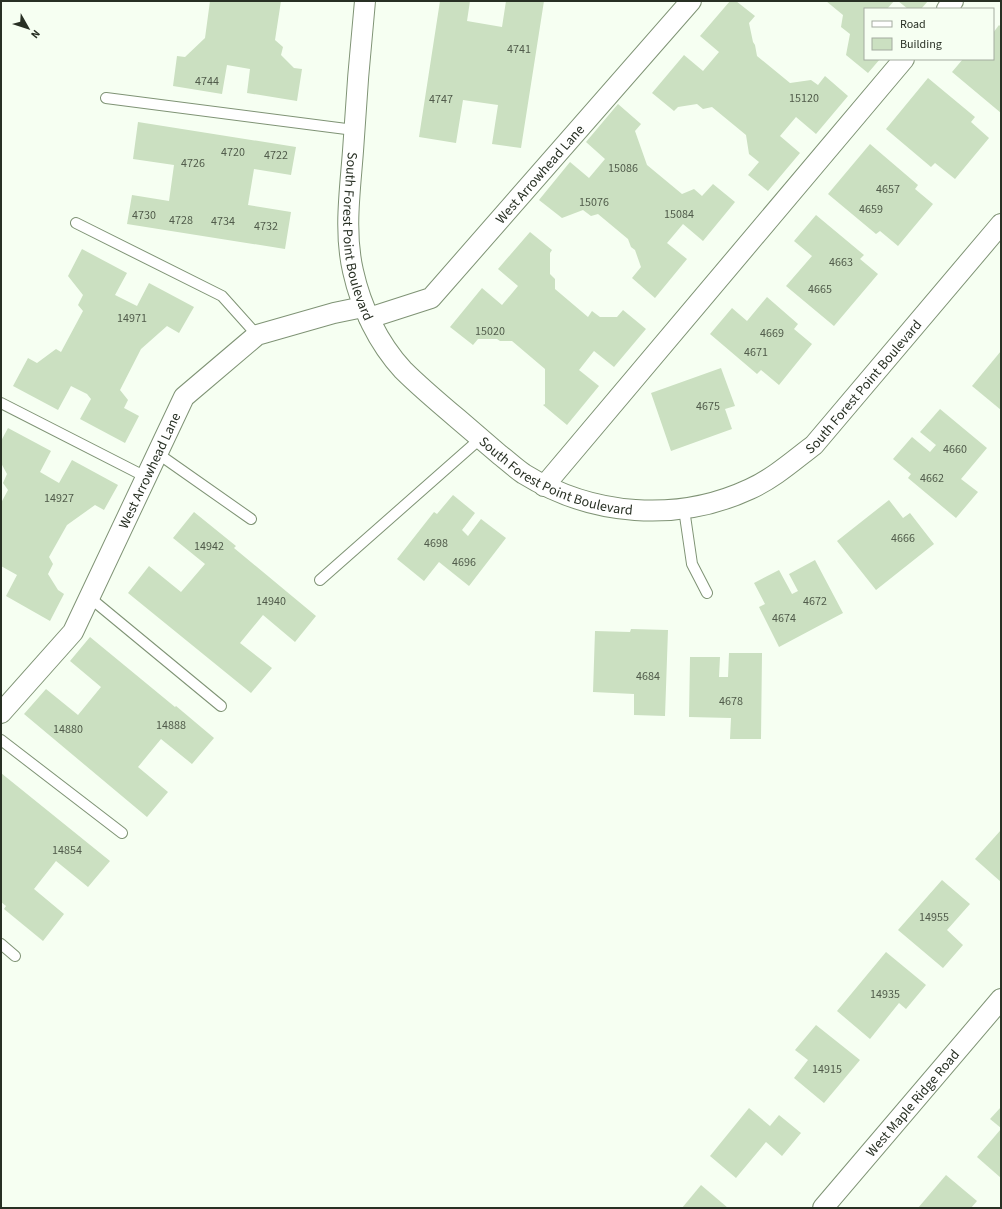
<svg xmlns="http://www.w3.org/2000/svg" width="1002" height="1209" font-family="'Source Sans 3',sans-serif">
  <style>
    .building { fill: #cbe0c1 }
    .lines { fill: none; stroke-linecap: round; stroke-linejoin: round }
    .lane-casing { stroke: #7f9375; stroke-width: 12 }
    .street-casing { stroke: #7f9375; stroke-width: 22 }
    .lane { stroke: #fff; stroke-width: 10 }
    .street { stroke: #fff; stroke-width: 20 }
    .labels { text-anchor: middle; stroke-width: 3; stroke-linejoin: round; paint-order: stroke }
    .number-label { font-size: 12px; fill: #515c4b }
    .street-label { font-size: 14px; fill: #283024; stroke: #f6fff2 }
  </style>
  <rect width="100%" height="100%" fill="#f6fff2"/>
  <g class="building">
    <polygon points="210,1 281,1 275,40 283,47 281,55 294,68 302,69 297,101 247,93 250,69 227,65 222,94 173,86 177,56 185,57 205,38"/>
    <polygon points="440,1 470,1 467,21 502,27 506,1 544,1 521,148 492,144 498,105 463,100 456,143 419,137"/>
    <polygon points="730,1 736,1 755,16 749,23 753,42 755,45 757,56 790,83 811,80 818,85 825,76 848,96 816,134 796,117 780,136 800,153 768,191 748,175 759,162 749,154 746,135 712,107 703,109 697,104 678,107 674,111 652,93 684,55 703,71 719,52 700,36"/>
    <polygon points="826,1 894,1 887,9 865,9 865,59 880,59 868,73 846,55 850,34 841,27 843,15"/>
    <polygon points="898,1 928,1 921,9 908,9"/>
    <polygon points="999,25 1001,27 1001,113 952,72 963,59 993,59 993,33"/>
    <polygon points="928,78 975,117 971,122 989,138 955,179 935,163 931,167 886,129"/>
    <polygon points="618,104 641,124 635,131 647,165 682,194 694,189 702,196 713,184 735,202 703,241 683,224 667,243 687,259 655,298 632,278 641,267 635,250 631,247 628,239 598,214 591,216 583,210 562,218 539,200 570,162 589,178 605,159 586,142"/>
    <polygon points="138,122 296,147 291,175 254,169 248,205 291,212 285,249 127,224 132,195 169,201 174,165 133,159"/>
    <polygon points="870,144 918,185 915,189 933,204 898,246 880,231 876,234 828,194"/>
    <polygon points="816,215 864,255 860,259 878,274 834,326 786,286 812,256 794,241"/>
    <polygon points="530,232 552,250 550,253 550,274 555,279 555,289 588,317 592,311 600,317 617,317 623,310 646,329 614,367 594,351 579,370 599,386 567,425 543,405 545,404 545,369 512,341 500,341 497,339 478,339 473,345 450,327 482,288 502,305 518,286 498,269"/>
    <polygon points="82,249 127,273 115,295 137,306 149,283 194,307 179,333 167,326 141,349 120,390 128,400 124,408 139,416 125,443 80,419 91,399 87,394 71,386 58,410 13,386 28,358 37,363 56,349 61,352 83,311 78,305 83,295 68,276"/>
    <polygon points="767,297 798,324 794,329 812,344 779,385 761,370 757,374 710,334 732,308 747,321"/>
    <polygon points="1001,351 1001,410 972,386"/>
    <polygon points="721,368 735,406 725,409 732,429 671,451 651,393"/>
    <polygon points="940,409 987,448 961,479 978,492 956,518 908,478 911,474 893,459 912,437 930,452 936,445 920,432"/>
    <polygon points="8,428 51,451 40,472 59,483 72,460 118,485 104,510 95,505 67,525 49,557 53,564 48,574 58,590 64,594 50,621 6,596 17,575 1,566 1,503 8,490 3,483 7,474 1,463 1,441"/>
    <polygon points="453,495 475,513 462,530 468,536 481,519 506,538 469,586 439,562 424,581 397,559 434,512 437,514"/>
    <polygon points="889,500 903,518 910,513 934,544 876,590 837,541"/>
    <polygon points="194,512 236,546 234,548 316,616 295,642 263,615 240,643 272,668 251,693 128,593 149,566 181,592 205,564 173,538"/>
    <polygon points="815,560 843,613 779,647 759,607 765,604 754,583 779,570 792,594 798,591 789,574"/>
    <polygon points="631,629 668,630 665,716 634,715 634,694 593,692 595,631 630,632"/>
    <polygon points="90,637 175,707 176,706 214,738 192,764 161,739 138,767 168,792 147,817 24,714 46,689 78,715 101,687 70,661"/>
    <polygon points="729,653 762,653 761,739 730,739 731,718 689,717 690,657 720,657 719,677 728,677"/>
    <polygon points="1,773 110,861 88,887 56,861 34,889 64,914 43,941 4,909 6,906 1,902"/>
    <polygon points="1001,830 1001,882 975,859"/>
    <polygon points="942,880 970,904 947,930 963,945 943,968 898,930"/>
    <polygon points="886,952 926,985 906,1009 899,1003 870,1039 837,1011"/>
    <polygon points="816,1025 860,1060 824,1103 794,1078 808,1060 795,1050"/>
    <polygon points="1001,1107 1001,1128 990,1119"/>
    <polygon points="749,1108 770,1126 779,1115 801,1133 782,1156 766,1142 736,1178 710,1156"/>
    <polygon points="1001,1129 1001,1178 977,1157"/>
    <polygon points="946,1175 977,1201 971,1208 918,1208"/>
    <polygon points="701,1185 728,1208 682,1208"/>
  </g>
  <g class="lines">
    <defs>
      <g id="lane">
        <polyline points="106,98 354,130"/>
        <polyline points="76,223 222,296 257,335"/>
        <polyline points="1,403 146,477"/>
        <polyline points="157,453 251,519"/>
        <polyline points="684,509 692,564 707,593"/>
        <polyline points="320,580 481,438"/>
        <polyline points="89,597 221,706"/>
        <polyline points="1,740 122,833"/>
        <polyline points="1,944 15,956"/>
      </g>
      <g id="street">
        <path id="s1" d="M365 1C360 51 356 101 353 151 350 191 344 232 353 271 361 307 378 343 403 370 420 387 439 403 458 419 472 431 486 443 500 455 508 461 515 468 524 474 592 516 677 523 750 489 774 478 793 461 814 445L1001 224"/>
        <polyline points="947,9 953,1"/>
        <path id="s2" d="M369 318 431 298 691 1"/>
        <polyline points="544,486 904,59"/>
        <path id="s3" d="M1 713 73 632 184 397 257 335 334 313 363 307"/>
        <path id="s4" d="M823 1208 1001 999"/>
      </g>
    </defs>
    <use href="#lane" class="lane-casing"/>
    <use href="#street" class="street-casing"/>
    <use href="#lane" class="lane"/>
    <use href="#street" class="street"/>
  </g>
  <g class="labels">
    <g class="number-label">
      <text x="519" y="53">4741</text>
      <text x="207" y="85">4744</text>
      <text x="804" y="102">15120</text>
      <text x="441" y="103">4747</text>
      <text x="233" y="156">4720</text>
      <text x="276" y="159">4722</text>
      <text x="193" y="167">4726</text>
      <text x="623" y="172">15086</text>
      <text x="888" y="193">4657</text>
      <text x="594" y="206">15076</text>
      <text x="871" y="213">4659</text>
      <text x="679" y="218">15084</text>
      <text x="144" y="219">4730</text>
      <text x="181" y="224">4728</text>
      <text x="223" y="225">4734</text>
      <text x="266" y="230">4732</text>
      <text x="841" y="266">4663</text>
      <text x="820" y="293">4665</text>
      <text x="132" y="322">14971</text>
      <text x="490" y="335">15020</text>
      <text x="772" y="337">4669</text>
      <text x="756" y="356">4671</text>
      <text x="708" y="410">4675</text>
      <text x="955" y="453">4660</text>
      <text x="932" y="482">4662</text>
      <text x="59" y="502">14927</text>
      <text x="903" y="542">4666</text>
      <text x="436" y="547">4698</text>
      <text x="209" y="550">14942</text>
      <text x="464" y="566">4696</text>
      <text x="271" y="605">14940</text>
      <text x="815" y="605">4672</text>
      <text x="784" y="622">4674</text>
      <text x="648" y="680">4684</text>
      <text x="731" y="705">4678</text>
      <text x="171" y="729">14888</text>
      <text x="68" y="733">14880</text>
      <text x="67" y="854">14854</text>
      <text x="934" y="921">14955</text>
      <text x="885" y="998">14935</text>
      <text x="827" y="1073">14915</text>
    </g>
    <g class="street-label">
      <text dy="5" stroke="none"><textPath href="#s2" startOffset="230">West Arrowhead Lane</textPath></text>
      <text dy="5" stroke="none"><textPath href="#s1" startOffset="237">South Forest Point Boulevard</textPath></text>
      <text dy="5" stroke="none"><textPath href="#s1" startOffset="933">South Forest Point Boulevard</textPath></text>
      <text dy="5" stroke="none"><textPath href="#s3" startOffset="287">West Arrowhead Lane</textPath></text>
      <text dy="5" stroke="none"><textPath href="#s1" startOffset="573">South Forest Point Boulevard</textPath></text>
      <text dy="5" stroke="none"><textPath href="#s4" startOffset="138">West Maple Ridge Road</textPath></text>
    </g>
  </g>
  <rect width="1002" height="1209" fill="none" stroke="#283024" stroke-width="4"/>
  <rect x="864" y="8" width="130" height="52" fill="#f6fff2" stroke="#a4aca0"/>
  <rect x="872" y="21" width="20" height="6" fill="#ffffff" stroke="#a4aca0"/>
  <text x="900" y="28" font-size="12" fill="#283024">Road</text>
  <rect x="872" y="38" width="20" height="12" fill="#cbe0c1" stroke="#a4aca0"/>
  <text x="900" y="48" font-size="12" fill="#283024">Building</text>
  <g transform="translate(28 28) rotate(129)" stroke="#f6fff2" stroke-width="3" paint-order="stroke">
  <path d="M0-3L7 15L0 10L-7 15Z" fill="#283024"/>
  <text y="-6" font-size="11" font-weight="bold" text-anchor="middle" fill="#283024">N</text>
  </g>
</svg>
